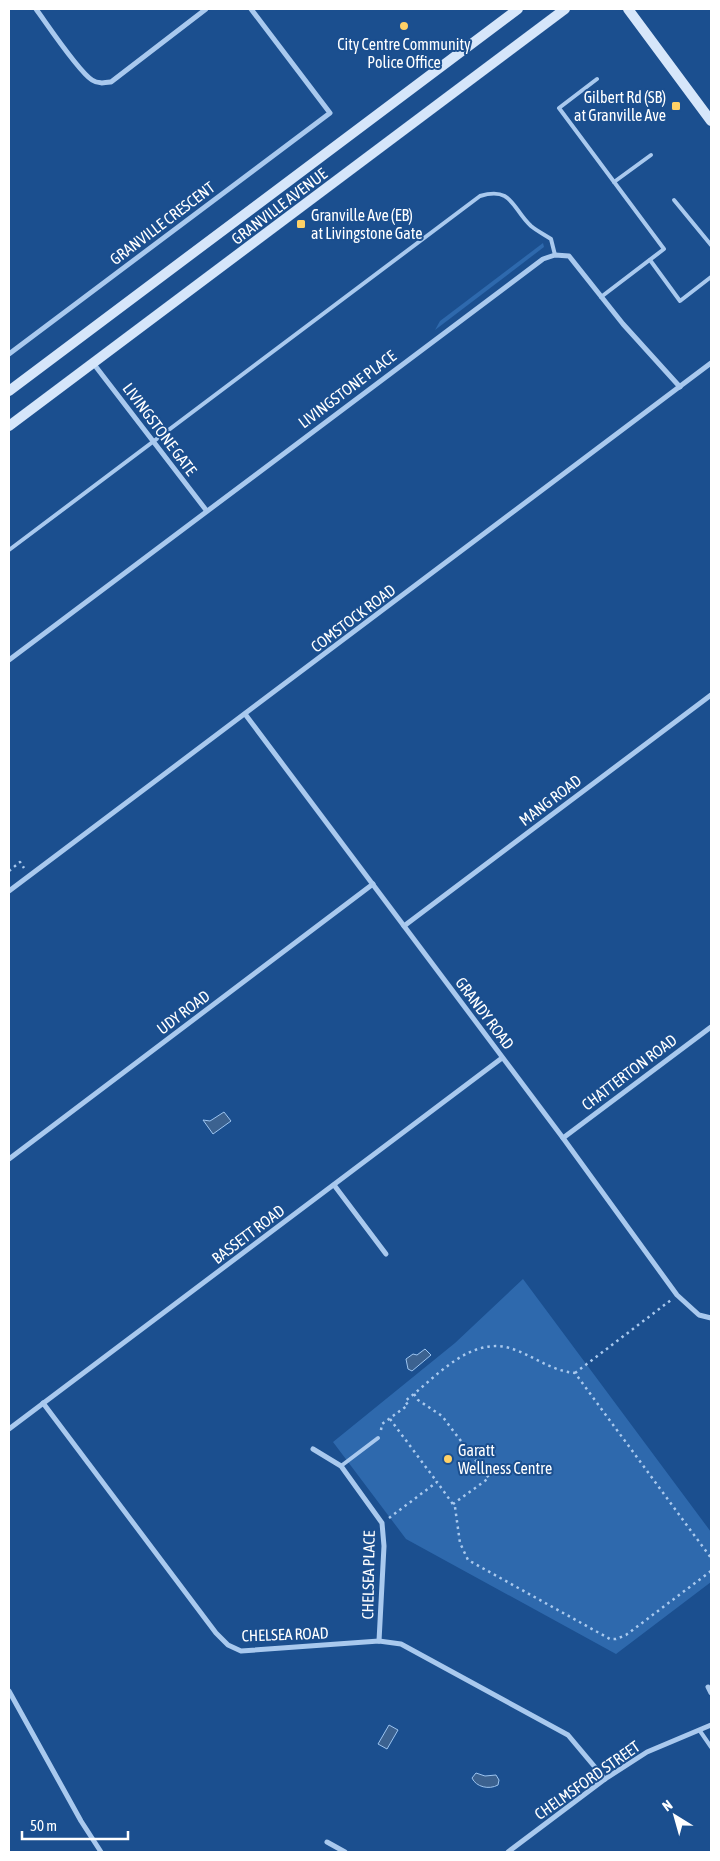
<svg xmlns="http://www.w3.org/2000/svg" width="720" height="1861" font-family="'Asap Condensed',sans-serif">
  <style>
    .green { fill: #2e69ad }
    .water { fill: #3c6290; stroke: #9cc4f0 }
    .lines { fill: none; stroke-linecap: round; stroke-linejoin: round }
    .path { stroke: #a9c9ee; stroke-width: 2.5; stroke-dasharray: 2.5 4; stroke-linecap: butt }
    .lane { stroke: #a9c9ee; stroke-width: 4 }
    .street { stroke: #a9c9ee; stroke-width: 5 }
    .secondary { stroke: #d6e6fa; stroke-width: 10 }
    .poi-dot { fill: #ffd166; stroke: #1b4f8f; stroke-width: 2 }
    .labels { text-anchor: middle; stroke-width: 4; stroke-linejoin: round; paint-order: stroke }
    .poi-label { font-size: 16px; fill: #fff; stroke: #1b4f8f; text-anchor: start }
    .street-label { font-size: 16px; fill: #fff; stroke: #1b4f8f }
  </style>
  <rect width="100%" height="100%" fill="#1b4f8f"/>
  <g class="green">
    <polygon points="543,243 544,247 435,330 440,321"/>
    <polygon points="523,1279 711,1532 711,1582 616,1654 406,1539 333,1442 455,1343"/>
  </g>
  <g class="water">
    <polygon points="224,1112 231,1121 213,1134 203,1120 210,1121"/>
    <polygon points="425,1349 431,1355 412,1371 408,1369 406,1359 413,1354 417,1355"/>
    <polygon points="389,1725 398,1730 387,1749 378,1744"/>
    <path d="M476 1773 485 1776 496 1775 499 1780 498 1785C489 1790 476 1787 472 1778Z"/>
  </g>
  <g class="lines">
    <g class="path">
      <polyline points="9,871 20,862 24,868"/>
      <polyline points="575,1373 671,1300"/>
      <polyline points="414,1394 418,1400 442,1416 489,1478 453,1504"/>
      <polyline points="390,1419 437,1482"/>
      <path d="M381 1430 382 1424 408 1405 405 1401C437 1377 473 1331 518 1351 538 1359 553 1371 575 1373L711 1558"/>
      <polyline points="389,1518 437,1482 455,1507 460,1543 468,1560 610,1639 616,1639 626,1635 711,1571"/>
    </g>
    <g class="lane">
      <polyline points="597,79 559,108 664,249 601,297"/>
      <polyline points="614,182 651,155"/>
      <polyline points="674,200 711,245"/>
      <polyline points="650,260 680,301 711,277"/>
      <path d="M9 550 480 196C513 186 512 209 531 226 537 231 545 235 551 239L555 255"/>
      <polyline points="341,1466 378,1438"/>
      <polyline points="700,1731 711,1747"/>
    </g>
    <g class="street">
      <path d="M36 9C47 24 78 71 92 80 98 84 104 83 111 82L206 9"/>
      <polyline points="9,354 330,113 251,9"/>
      <polyline points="93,363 206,510"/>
      <polyline points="9,660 543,259 555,255 569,256 623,324 680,387"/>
      <polyline points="245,714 563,1138 677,1295 699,1315 711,1318"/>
      <polyline points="9,891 711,363"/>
      <polyline points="404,926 711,695"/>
      <polyline points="563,1138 711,1027"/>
      <polyline points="9,1159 373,884"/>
      <polyline points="334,1185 386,1254"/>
      <polyline points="43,1403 216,1633 228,1645 241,1651 379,1641 401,1644 568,1735 605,1779"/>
      <polyline points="9,1429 502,1058"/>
      <polyline points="313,1449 341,1466 382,1523 384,1546 379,1641"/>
      <polyline points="708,1687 711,1693"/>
      <polyline points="9,1691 81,1821 101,1852"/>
      <polyline points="327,1842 345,1852"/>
      <polyline points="508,1852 605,1779 647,1752 711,1725"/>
    </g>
    <g class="secondary">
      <polyline points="628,9 711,121"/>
      <polyline points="9,391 518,9"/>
      <polyline points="9,426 565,9"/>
    </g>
  </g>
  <g class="poi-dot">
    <circle cx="404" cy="26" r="5"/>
    <rect x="671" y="101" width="10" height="10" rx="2.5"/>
    <rect x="296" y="219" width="10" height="10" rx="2.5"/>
    <circle cx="448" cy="1459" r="5"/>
  </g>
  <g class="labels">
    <g class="poi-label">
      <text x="404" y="50" text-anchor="middle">City Centre Community<tspan x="404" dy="18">Police Office</tspan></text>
      <text x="666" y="103" text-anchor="end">Gilbert Rd (SB)<tspan x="666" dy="18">at Granville Ave</tspan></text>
      <text x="311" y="221">Granville Ave (EB)<tspan x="311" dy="18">at Livingstone Gate</tspan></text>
      <text x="458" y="1456">Garatt<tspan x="458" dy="18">Wellness Centre</tspan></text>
    </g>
    <g class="street-label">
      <text transform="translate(279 206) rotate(-37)" y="6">GRANVILLE AVENUE</text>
      <text transform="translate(162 223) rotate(-37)" y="6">GRANVILLE CRESCENT</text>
      <text transform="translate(347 389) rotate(-37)" y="6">LIVINGSTONE PLACE</text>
      <text transform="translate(160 429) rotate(53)" y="6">LIVINGSTONE GATE</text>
      <text transform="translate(353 618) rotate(-37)" y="6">COMSTOCK ROAD</text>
      <text transform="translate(550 800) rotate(-37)" y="6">MANG ROAD</text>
      <text transform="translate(183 1012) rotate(-37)" y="6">UDY ROAD</text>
      <text transform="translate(485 1013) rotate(53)" y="6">GRANDY ROAD</text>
      <text transform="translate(629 1072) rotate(-37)" y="6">CHATTERTON ROAD</text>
      <text transform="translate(248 1234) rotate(-37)" y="6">BASSETT ROAD</text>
      <text transform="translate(368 1575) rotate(-89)" y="6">CHELSEA PLACE</text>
      <text transform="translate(285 1634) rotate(-2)" y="6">CHELSEA ROAD</text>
      <text transform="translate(587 1780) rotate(-35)" y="6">CHELMSFORD STREET</text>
    </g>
  </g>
  <rect width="720" height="1861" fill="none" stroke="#ffffff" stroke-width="20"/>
  <g transform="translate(675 1816) rotate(323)" stroke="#1b4f8f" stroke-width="4" paint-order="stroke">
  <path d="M0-4L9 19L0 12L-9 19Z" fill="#ffffff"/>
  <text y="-8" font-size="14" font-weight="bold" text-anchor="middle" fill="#ffffff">N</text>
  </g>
  <path d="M22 1831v8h106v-8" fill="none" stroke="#ffffff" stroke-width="2.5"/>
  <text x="30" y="1831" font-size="15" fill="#ffffff" stroke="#1b4f8f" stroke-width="4" paint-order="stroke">50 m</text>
</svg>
